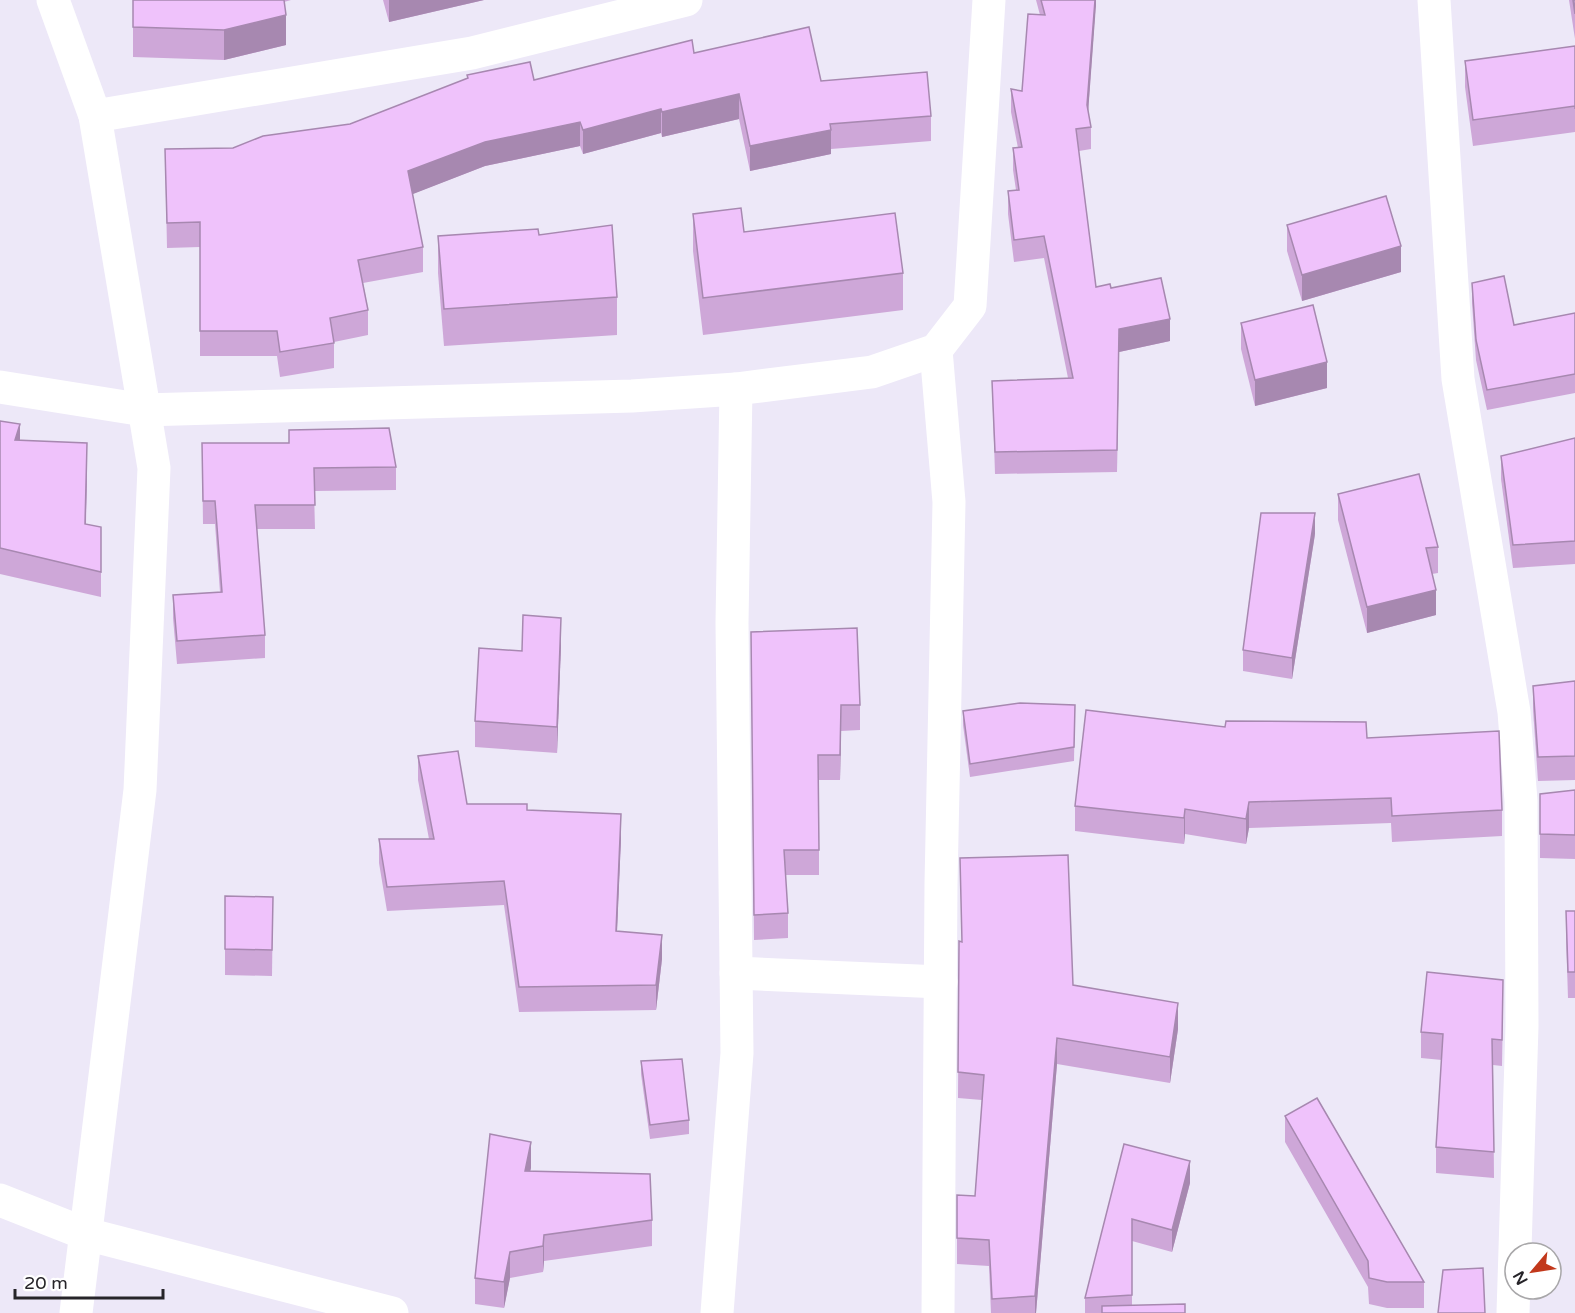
<svg xmlns="http://www.w3.org/2000/svg" width="1575" height="1313" font-family="'Varela Round',sans-serif">
  <style>
    .lines { fill: none; stroke-linecap: round; stroke-linejoin: round }
    .street { stroke: #fff; stroke-width: 33 }
    .wall { fill: #cea7d8 }
    .shaded-wall { fill: #a788b0 }
    .building { fill: #efc2fb; stroke: #a788b0; stroke-width: 1.5 }
  </style>
  <rect width="100%" height="100%" fill="#ede8f8"/>
  <g class="lines">
    <g class="street">
      <polyline points="53,0 95,116 154,468 140,790 76,1313"/>
      <polyline points="1434,0 1458,379 1514,712 1521,801 1522,1026 1513,1313"/>
      <polyline points="95,116 472,53 686,0"/>
      <polyline points="936,350 949,502 941,884 938,1313"/>
      <polyline points="0,387 144,410 632,396 736,389 872,372 936,350 970,306 989,0"/>
      <polyline points="736,973 941,982"/>
      <polyline points="0,1200 86,1234 392,1313"/>
      <polyline points="717,1313 737,1053 732,623 736,389"/>
    </g>
  </g>
  <g class="wall">
    <polygon points="133,0 291,0 284,2 286,45 224,60 133,57"/>
    <polygon points="383,0 484,0 389,22"/>
    <polygon points="1036,0 1096,0 1088,112 1091,127 1091,149 1079,151 1096,287 1111,288 1170,341 1119,352 1117,472 995,474 992,381 1068,378 1044,258 1014,262 1008,214 1008,191 1016,190 1013,170 1013,148 1018,148 1011,112 1011,89 1022,91 1040,15"/>
    <polygon points="1569,0 1575,0 1575,39"/>
    <polygon points="1575,46 1575,134 1575,132 1473,146 1465,87 1465,61"/>
    <polygon points="694,53 821,81 931,116 931,141 831,149 831,154 750,171 739,119 662,137 661,133 583,154 580,146 485,166 412,194 423,247 423,272 363,283 368,310 368,335 334,342 334,368 280,377 277,356 200,356 200,247 167,248 165,149 233,148 350,124 467,79 467,75 534,80"/>
    <polygon points="693,214 744,232 903,273 903,310 703,335 693,251"/>
    <polygon points="1287,225 1401,272 1302,301 1287,251"/>
    <polygon points="539,235 617,297 617,335 444,346 438,273 438,236"/>
    <polygon points="1472,283 1514,325 1575,313 1575,393 1487,410 1476,360 1472,303"/>
    <polygon points="1241,323 1327,388 1255,406 1241,349"/>
    <polygon points="0,421 20,440 87,469 86,525 101,527 101,597 0,574"/>
    <polygon points="1575,438 1575,564 1513,568 1501,479 1501,456"/>
    <polygon points="202,443 396,467 396,490 314,491 315,529 257,529 265,635 265,658 177,664 173,618 173,595 220,592 215,524 203,524"/>
    <polygon points="1338,494 1438,547 1438,573 1432,574 1436,615 1367,633 1338,520"/>
    <polygon points="1315,534 1292,679 1243,671 1243,650"/>
    <polygon points="751,632 860,705 860,730 841,731 840,780 819,780 819,875 785,875 788,913 788,938 754,940"/>
    <polygon points="561,644 557,753 475,747 475,721 522,651"/>
    <polygon points="1575,681 1575,780 1538,781 1533,710 1533,686"/>
    <polygon points="1075,705 1074,761 970,777 963,725 963,711"/>
    <polygon points="1225,727 1367,738 1502,810 1502,836 1392,842 1391,823 1249,828 1246,844 1185,834 1184,844 1075,831 1075,806"/>
    <polygon points="418,756 467,804 527,810 621,838 617,931 662,959 656,1010 519,1012 504,905 387,911 379,863 379,839 429,839 418,780"/>
    <polygon points="1575,790 1575,859 1540,858 1540,794"/>
    <polygon points="960,858 1073,985 1178,1029 1170,1083 1057,1064 1036,1313 991,1313 989,1266 957,1264 957,1195 975,1196 982,1100 958,1098 959,941 962,942"/>
    <polygon points="225,896 273,897 272,976 225,975"/>
    <polygon points="1566,911 1575,911 1575,998 1568,998 1566,937"/>
    <polygon points="1503,1006 1502,1066 1493,1065 1494,1178 1436,1173 1436,1147 1442,1060 1421,1058 1421,1032"/>
    <polygon points="641,1061 689,1120 689,1134 650,1139 641,1074"/>
    <polygon points="1285,1116 1424,1282 1424,1308 1387,1308 1369,1304 1368,1287 1285,1142"/>
    <polygon points="1124,1144 1190,1183 1172,1252 1132,1241 1132,1305 1185,1313 1085,1313 1085,1298"/>
    <polygon points="531,1168 530,1171 652,1220 652,1246 544,1261 543,1272 510,1278 504,1308 475,1304 475,1278"/>
  </g>
  <g class="shaded-wall">
    <polygon points="389,0 484,0 389,22"/>
    <polygon points="1095,0 1096,0 1096,5 1087,127 1087,105"/>
    <polygon points="286,15 286,45 224,60 224,30"/>
    <polygon points="739,94 739,119 662,137 662,112"/>
    <polygon points="661,109 661,133 583,154 583,130"/>
    <polygon points="580,122 580,146 485,166 408,196 408,171 485,142"/>
    <polygon points="831,130 831,154 750,171 750,146"/>
    <polygon points="1401,246 1401,272 1302,301 1302,275"/>
    <polygon points="1170,319 1170,341 1119,352 1117,472 1119,329"/>
    <polygon points="1327,362 1327,388 1255,406 1255,380"/>
    <polygon points="20,424 20,450 15,440"/>
    <polygon points="87,443 87,469 85,550 85,524"/>
    <polygon points="1315,513 1315,534 1292,679 1292,658"/>
    <polygon points="1436,590 1436,615 1367,633 1367,607"/>
    <polygon points="561,618 561,644 557,753 557,727"/>
    <polygon points="841,705 841,731 840,780 840,755"/>
    <polygon points="1249,802 1249,828 1246,844 1246,819"/>
    <polygon points="1185,809 1185,834 1184,844 1184,818"/>
    <polygon points="621,814 621,838 616,955 616,931"/>
    <polygon points="662,935 662,959 656,1010 656,985"/>
    <polygon points="1178,1003 1178,1029 1170,1083 1170,1057"/>
    <polygon points="1057,1038 1057,1064 1036,1313 1035,1313 1035,1296"/>
    <polygon points="531,1142 531,1168 525,1197 525,1171"/>
    <polygon points="1190,1161 1190,1183 1172,1252 1172,1230"/>
    <polygon points="544,1235 544,1261 543,1272 543,1246"/>
    <polygon points="510,1252 510,1278 504,1308 504,1282"/>
  </g>
  <g class="building">
    <polygon points="133,0 284,0 286,15 224,30 133,27"/>
    <polygon points="1041,0 1095,0 1087,105 1091,127 1076,129 1096,287 1110,284 1111,288 1161,278 1170,319 1119,329 1117,450 995,452 992,381 1073,378 1044,236 1014,240 1008,191 1019,190 1013,148 1022,147 1011,89 1022,91 1028,14 1045,15"/>
    <polygon points="1573,0 1575,0 1575,14"/>
    <polygon points="809,27 821,81 927,72 931,116 830,124 831,130 750,146 739,94 662,112 661,109 583,130 580,122 485,142 408,171 423,247 358,260 368,310 330,318 334,343 280,352 277,331 200,331 200,222 167,223 165,149 233,148 263,136 350,124 468,78 467,75 530,62 534,80 692,40 694,53"/>
    <polygon points="1575,46 1575,109 1575,106 1473,120 1465,61"/>
    <polygon points="1386,196 1401,246 1302,275 1287,225"/>
    <polygon points="741,208 744,232 895,213 903,273 703,298 693,214"/>
    <polygon points="612,225 617,297 444,309 438,236 538,229 539,235"/>
    <polygon points="1504,276 1514,325 1575,313 1575,374 1487,390 1476,340 1472,283"/>
    <polygon points="1313,305 1327,362 1255,380 1241,323"/>
    <polygon points="0,421 20,424 15,440 87,443 85,524 101,527 101,572 0,548"/>
    <polygon points="389,428 396,467 314,468 315,505 255,505 265,635 177,641 173,595 222,592 215,501 203,501 202,443 289,443 289,430"/>
    <polygon points="1575,438 1575,541 1513,545 1501,456"/>
    <polygon points="1419,474 1438,547 1426,548 1436,590 1367,607 1338,494"/>
    <polygon points="1261,513 1315,513 1292,658 1243,650"/>
    <polygon points="523,615 561,618 557,727 475,721 479,648 522,651"/>
    <polygon points="857,628 860,705 841,705 840,755 818,755 819,850 784,850 788,913 754,915 751,632"/>
    <polygon points="1575,681 1575,756 1538,757 1533,686"/>
    <polygon points="1020,703 1075,705 1074,747 970,764 963,711"/>
    <polygon points="1086,710 1225,727 1226,721 1366,722 1367,738 1499,731 1502,810 1392,816 1391,798 1249,802 1246,819 1185,809 1184,818 1075,806"/>
    <polygon points="458,751 467,804 527,804 527,810 621,814 616,931 662,935 656,985 519,987 504,881 387,887 379,839 434,839 418,756"/>
    <polygon points="1575,790 1575,835 1540,834 1540,794"/>
    <polygon points="1068,855 1073,985 1178,1003 1170,1057 1057,1038 1035,1296 992,1299 989,1240 957,1238 957,1195 975,1196 984,1075 958,1072 959,945 959,941 962,942 960,858"/>
    <polygon points="225,896 273,897 272,950 225,949"/>
    <polygon points="1566,911 1575,911 1575,972 1568,972"/>
    <polygon points="1427,972 1503,980 1502,1040 1492,1039 1494,1152 1436,1147 1443,1034 1421,1032"/>
    <polygon points="682,1059 689,1120 650,1125 641,1061"/>
    <polygon points="1317,1098 1424,1282 1387,1282 1369,1278 1368,1261 1285,1116"/>
    <polygon points="490,1134 531,1142 525,1171 650,1174 652,1220 544,1235 543,1246 510,1252 504,1282 475,1278"/>
    <polygon points="1124,1144 1190,1161 1172,1230 1132,1219 1132,1295 1085,1298"/>
    <polygon points="1483,1268 1485,1313 1438,1313 1443,1270"/>
    <polygon points="1185,1304 1185,1313 1102,1313 1102,1306"/>
  </g>
  <g transform="translate(1533 1271) rotate(241)"><circle r="28" fill="#ffffff" stroke="#a8a7a9" stroke-width="1.5"/>
  <path d="M0-4.5L10 22L0 15L-10 22Z" fill="#c2381b"/>
  <text y="-9" font-size="16" font-weight="bold" text-anchor="middle" fill="#262429">N</text>
  </g>
  <path d="M15 1289v9h148v-9" fill="none" stroke="#262429" stroke-width="3"/>
  <text x="24" y="1289" font-size="18" fill="#262429" stroke="#ffffff" stroke-width="4.5" paint-order="stroke">20 m</text>
</svg>
